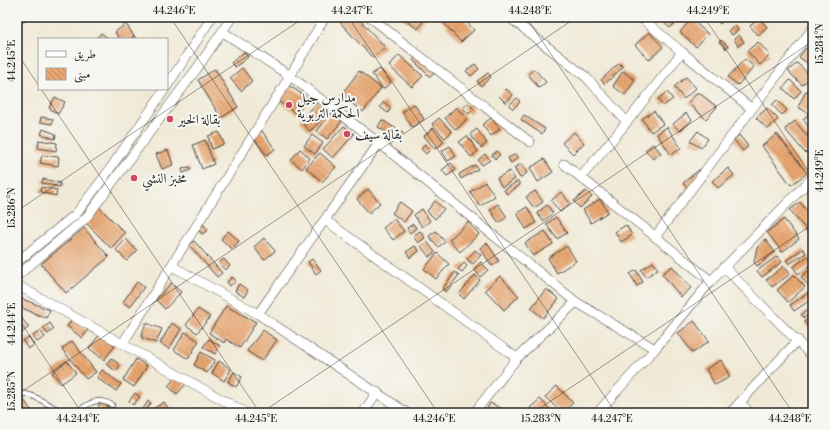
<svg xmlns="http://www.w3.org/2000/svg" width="830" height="430" font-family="'Libre Bodoni',Amiri,serif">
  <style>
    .building { fill: url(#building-back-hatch) }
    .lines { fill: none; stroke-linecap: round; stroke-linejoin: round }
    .service-casing { stroke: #494844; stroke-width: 6 }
    .minor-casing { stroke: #494844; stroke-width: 10 }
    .service { stroke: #fff; stroke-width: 4.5 }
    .minor { stroke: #fff; stroke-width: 9 }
    .ticks { fill: none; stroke: #2b2b2b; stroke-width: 1; stroke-opacity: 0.45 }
    .poi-dot { fill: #d1495b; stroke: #f6f6f2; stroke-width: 1.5 }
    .labels { text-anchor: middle; stroke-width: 4; stroke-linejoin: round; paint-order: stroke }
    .poi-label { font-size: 14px; fill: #2b2b2b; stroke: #f6f6f2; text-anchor: start }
    .neatline { fill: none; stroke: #2b2b2b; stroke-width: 1.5 }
    .ticks-label { font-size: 10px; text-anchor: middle; fill: #2b2b2b }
  </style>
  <defs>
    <pattern id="building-back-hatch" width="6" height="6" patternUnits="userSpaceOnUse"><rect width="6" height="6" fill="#e9a66f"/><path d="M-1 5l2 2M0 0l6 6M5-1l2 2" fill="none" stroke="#bd875b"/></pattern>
  </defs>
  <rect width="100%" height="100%" fill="#f6f6f2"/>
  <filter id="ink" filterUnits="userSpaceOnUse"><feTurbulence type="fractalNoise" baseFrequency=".025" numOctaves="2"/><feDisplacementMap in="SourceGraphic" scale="8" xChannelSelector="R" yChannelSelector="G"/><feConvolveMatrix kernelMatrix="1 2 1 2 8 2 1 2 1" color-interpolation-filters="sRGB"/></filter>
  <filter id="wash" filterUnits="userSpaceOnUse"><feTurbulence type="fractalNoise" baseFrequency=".012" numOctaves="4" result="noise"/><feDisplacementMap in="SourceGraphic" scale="16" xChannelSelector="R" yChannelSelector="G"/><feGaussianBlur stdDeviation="0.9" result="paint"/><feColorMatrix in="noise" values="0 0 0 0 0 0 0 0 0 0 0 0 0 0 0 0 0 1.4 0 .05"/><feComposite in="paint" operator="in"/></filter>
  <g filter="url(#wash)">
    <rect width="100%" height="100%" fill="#f0e9d5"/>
    <g id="blocks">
      <g class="building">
        <polygon points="335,17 357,17 385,47 373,58"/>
        <polygon points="400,17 426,17 418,29"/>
        <polygon points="443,17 462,17 474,30 461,42 440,19"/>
        <polygon points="471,17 481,17 475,22"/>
        <polygon points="662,17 681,17 670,28 660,19"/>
        <polygon points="714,17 728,17 720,24"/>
        <polygon points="759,18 767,27 758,35 750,26"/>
        <polygon points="691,19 708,34 696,47 680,32"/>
        <polygon points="126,24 134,36 137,39 131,39 134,36 130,39 119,39 115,32"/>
        <polygon points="734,25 738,30 732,35 728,31"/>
        <polygon points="649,32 663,47 649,60 635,45"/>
        <polygon points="101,33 109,39 96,39"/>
        <polygon points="739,35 744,42 738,46 734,39"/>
        <polygon points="721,40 728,46 726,49 719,42"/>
        <polygon points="758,42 770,55 760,65 747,51"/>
        <polygon points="806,48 813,54 813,64 811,66 799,57"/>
        <polygon points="244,52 248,57 235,67 231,63"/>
        <polygon points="419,54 436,72 430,77 413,60"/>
        <polygon points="399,55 423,76 412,87 389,66"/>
        <polygon points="745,59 754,67 738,85 728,77"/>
        <polygon points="619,63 623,67 605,84 601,80"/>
        <polygon points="797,63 811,76 802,85 788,71"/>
        <polygon points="475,64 479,69 471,76 466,71"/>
        <polygon points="242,68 252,81 241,91 230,78"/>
        <polygon points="215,69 238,107 221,118 198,80"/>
        <polygon points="380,69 391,83 383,89 372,74"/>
        <polygon points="534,69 546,82 539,88 528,74"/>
        <polygon points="359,71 381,88 363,112 341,95"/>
        <polygon points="623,71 635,80 625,95 613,86"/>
        <polygon points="488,73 491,77 481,86 477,81"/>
        <polygon points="686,77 696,88 684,99 674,87"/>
        <polygon points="790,80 801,91 794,99 783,88"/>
        <polygon points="288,85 308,98 297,114 278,101"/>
        <polygon points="506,89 513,95 506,103 499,96"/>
        <polygon points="806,91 813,94 813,134 803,119 810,114 798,107"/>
        <polygon points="667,92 673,99 663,106 658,99"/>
        <polygon points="698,92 717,107 706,119 688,103"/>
        <polygon points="55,97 65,102 58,114 49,108"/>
        <polygon points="517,98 520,102 513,109 509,105"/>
        <polygon points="777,100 787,110 782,115 772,105"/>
        <polygon points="318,102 329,112 310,131 300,121"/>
        <polygon points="384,102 391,108 388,113 380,107"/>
        <polygon points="468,103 474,109 469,114 463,108"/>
        <polygon points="414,104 424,119 412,127 402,112"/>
        <polygon points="456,107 467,119 456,130 445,118"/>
        <polygon points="767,108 778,119 768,129 756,118"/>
        <polygon points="654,111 663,124 651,132 642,119"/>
        <polygon points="332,113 342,121 327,139 317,131"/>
        <polygon points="686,113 692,120 680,131 673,124"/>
        <polygon points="524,115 545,129 542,134 521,120"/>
        <polygon points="41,117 53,119 52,124 40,122"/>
        <polygon points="439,118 452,132 445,138 432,124"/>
        <polygon points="491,118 500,129 491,136 482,125"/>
        <polygon points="382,120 403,133 399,140 378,127"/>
        <polygon points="795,121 813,143 813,147 805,153 785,129"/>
        <polygon points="344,126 354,134 333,158 323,149"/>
        <polygon points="667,127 681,148 671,155 657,134"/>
        <polygon points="433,128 444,142 435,149 424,136"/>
        <polygon points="43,129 56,134 55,139 41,134"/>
        <polygon points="477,129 487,143 481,148 470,134"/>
        <polygon points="262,131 275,149 267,155 253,137"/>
        <polygon points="698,131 708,139 701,148 690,141"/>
        <polygon points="219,132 224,144 212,149 208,136"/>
        <polygon points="574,132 584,143 573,154 562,143"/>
        <polygon points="777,134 807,173 791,185 762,146"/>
        <polygon points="312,135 323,143 315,154 304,146"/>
        <polygon points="739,135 748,146 743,151 734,140"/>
        <polygon points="467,136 478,151 471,157 459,142"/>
        <polygon points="39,140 57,143 56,151 38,148"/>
        <polygon points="205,140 214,164 202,169 193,145"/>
        <polygon points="425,144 430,150 426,154 421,149"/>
        <polygon points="653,144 661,153 653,159 645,150"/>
        <polygon points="450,146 456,156 448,161 442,151"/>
        <polygon points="300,149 310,158 302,169 291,160"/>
        <polygon points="168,150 173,165 162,169 156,154"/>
        <polygon points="497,151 500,155 495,159 492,155"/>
        <polygon points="320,153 336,167 322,182 306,168"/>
        <polygon points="485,154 490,160 482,165 478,160"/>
        <polygon points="516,154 518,158 511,163 508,158"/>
        <polygon points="42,155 59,157 58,166 40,163"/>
        <polygon points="544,159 553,172 538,182 530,168"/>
        <polygon points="451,163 456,170 447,176 442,170"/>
        <polygon points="521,164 527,173 520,178 514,168"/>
        <polygon points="475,165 478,169 461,179 459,174"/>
        <polygon points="190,167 191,170 183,173 182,169"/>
        <polygon points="728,168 734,175 718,188 712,181"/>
        <polygon points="700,169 706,178 689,191 683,183"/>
        <polygon points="510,171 515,179 502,187 497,178"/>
        <polygon points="43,179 60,183 60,187 42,183"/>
        <polygon points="518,181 520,185 507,194 504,190"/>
        <polygon points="485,182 495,196 480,206 470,192"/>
        <polygon points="41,187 57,190 56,196 40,192"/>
        <polygon points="368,189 380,203 369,213 357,199"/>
        <polygon points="535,191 543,202 534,208 526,197"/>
        <polygon points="586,191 592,197 580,208 574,201"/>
        <polygon points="561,192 570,203 560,212 551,201"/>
        <polygon points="600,199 608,212 591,223 583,210"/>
        <polygon points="435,201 444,209 435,219 427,211"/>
        <polygon points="400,202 412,211 404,222 392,213"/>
        <polygon points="800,202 813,219 813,234 811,236 790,210"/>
        <polygon points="498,204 507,217 499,223 490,210"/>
        <polygon points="547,205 553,213 543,221 537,213"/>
        <polygon points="99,207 125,233 111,248 85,222"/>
        <polygon points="527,207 536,223 526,229 517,213"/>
        <polygon points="422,209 430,221 422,227 414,215"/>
        <polygon points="556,217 567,233 557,239 546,224"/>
        <polygon points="394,219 404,231 393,240 383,228"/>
        <polygon points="784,219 799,239 782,252 767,232"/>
        <polygon points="468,222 479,234 460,252 449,240"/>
        <polygon points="202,223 208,230 202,234 197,228"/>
        <polygon points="413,224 416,228 410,233 407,228"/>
        <polygon points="626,225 632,235 621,242 615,232"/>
        <polygon points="84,228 109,257 66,293 41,264"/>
        <polygon points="228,231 239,241 232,249 221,239"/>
        <polygon points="420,231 425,238 418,243 413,236"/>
        <polygon points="436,231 445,242 438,247 429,236"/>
        <polygon points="545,231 553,244 533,256 525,243"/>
        <polygon points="264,238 275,251 264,260 254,247"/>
        <polygon points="126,239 137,251 127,261 116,250"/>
        <polygon points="765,239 775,252 757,266 754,262 757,248"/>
        <polygon points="194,241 222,273 217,277 189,245"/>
        <polygon points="427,242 435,252 429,257 421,246"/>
        <polygon points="487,243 499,261 492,266 480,248"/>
        <polygon points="415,246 419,251 410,258 406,252"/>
        <polygon points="567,246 576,261 557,273 548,258"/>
        <polygon points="803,249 806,253 789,264 786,260"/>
        <polygon points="475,250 481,255 473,264 467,259"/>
        <polygon points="437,253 449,264 436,279 424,269"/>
        <polygon points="777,256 782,262 762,277 757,271"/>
        <polygon points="808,256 813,263 798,274 793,267"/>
        <polygon points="224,259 230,266 225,270 219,263"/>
        <polygon points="312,259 321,270 316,274 308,262"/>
        <polygon points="481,262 488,270 480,277 474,269"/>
        <polygon points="653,262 658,269 646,277 641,270"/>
        <polygon points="464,263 467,266 462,272 458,269"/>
        <polygon points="672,266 691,288 681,297 662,274"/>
        <polygon points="784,266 790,274 772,287 766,280"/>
        <polygon points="813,267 813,281 808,285 801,277"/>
        <polygon points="636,270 643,282 637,286 630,274"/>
        <polygon points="455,272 459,275 446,292 442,289"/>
        <polygon points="475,275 480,280 464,299 459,294"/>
        <polygon points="794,275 805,287 788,302 777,290"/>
        <polygon points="500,276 519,296 504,310 485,290"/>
        <polygon points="232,277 236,281 230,286 227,282"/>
        <polygon points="137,282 144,287 130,307 123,302"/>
        <polygon points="171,283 181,292 165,309 156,300"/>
        <polygon points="239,284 248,290 244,297 235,291"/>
        <polygon points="546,289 559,299 543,318 531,308"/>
        <polygon points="808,293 812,299 794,311 790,305"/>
        <polygon points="20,298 50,310 46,318 17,306"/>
        <polygon points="813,305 813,310 804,318 801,315"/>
        <polygon points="226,306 256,322 240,348 226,339 224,343 209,333"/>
        <polygon points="198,309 210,317 197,333 186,325"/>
        <polygon points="17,313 29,327 17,337"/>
        <polygon points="813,314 813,333 804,322"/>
        <polygon points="73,318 88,330 82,338 67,326"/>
        <polygon points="694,321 709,341 693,353 678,333"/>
        <polygon points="50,323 54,329 48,334 43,328"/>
        <polygon points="146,323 162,329 156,343 141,337"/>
        <polygon points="172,323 181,329 169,349 160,343"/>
        <polygon points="263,330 277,340 262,361 247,351"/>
        <polygon points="40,331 45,337 37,342 33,336"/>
        <polygon points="185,332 199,341 188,359 174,350"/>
        <polygon points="100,334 115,346 104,360 89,348"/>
        <polygon points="29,337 34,345 28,349 23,341"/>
        <polygon points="209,339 220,346 215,354 203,347"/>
        <polygon points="72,341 96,372 86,379 62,349"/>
        <polygon points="201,352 215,360 207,373 194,365"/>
        <polygon points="111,358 120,365 116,371 106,364"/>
        <polygon points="136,359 147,366 134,387 123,380"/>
        <polygon points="721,360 730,377 715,385 706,369"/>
        <polygon points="67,361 76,373 61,384 52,372"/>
        <polygon points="219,361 231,369 224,381 212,373"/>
        <polygon points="102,370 121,384 116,391 97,378"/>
        <polygon points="234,372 242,377 236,387 228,382"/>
        <polygon points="177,376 186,384 177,394 168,386"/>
        <polygon points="557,386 573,403 562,413 545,397"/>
        <polygon points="135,393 140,397 133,405 129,401"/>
        <polygon points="22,397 33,413 19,413 17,410 17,401"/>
        <polygon points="540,399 553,413 535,413 530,408"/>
        <polygon points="148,401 151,403 146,411 143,409"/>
        <polygon points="103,402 111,410 108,413 105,413 98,406"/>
        <polygon points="164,402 171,413 147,413"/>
        <polygon points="490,403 511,413 485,413"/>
      </g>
    </g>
  </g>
  <g filter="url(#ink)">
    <use href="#blocks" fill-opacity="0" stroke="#494844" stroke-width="1"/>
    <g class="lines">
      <defs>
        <path id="service" d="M17 393C35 392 49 408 66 412 85 416 87 392 112 405"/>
        <g id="minor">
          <polyline points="370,17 530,142"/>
          <polyline points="509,17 586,77 627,122 682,52 752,109"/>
          <polyline points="640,17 682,52"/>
          <polyline points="167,86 212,17"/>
          <polyline points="379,143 576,302 517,358 474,413"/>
          <polyline points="564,164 711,281 655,349"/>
          <polyline points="581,177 627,122"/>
          <polyline points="325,220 517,358"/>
          <polyline points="655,237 813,28"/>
          <polyline points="17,262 76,214 105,176 165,89"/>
          <polyline points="172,266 258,314 379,143 290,76 325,17"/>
          <polyline points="724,267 813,357"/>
          <polyline points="17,276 86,218 198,67 232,17"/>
          <polyline points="711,281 813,177"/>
          <polyline points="17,285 246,413"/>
          <polyline points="576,302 655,349 597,413"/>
          <polyline points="258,314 407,413"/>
          <polyline points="123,343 290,76 223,32"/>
          <polyline points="740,402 750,413"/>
          <polyline points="363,413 377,392"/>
          <polyline points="730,413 798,340"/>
        </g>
      </defs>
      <use href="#service" class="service-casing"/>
      <use href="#minor" class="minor-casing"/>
      <use href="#service" class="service"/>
      <use href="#minor" class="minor"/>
    </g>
  </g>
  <path class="ticks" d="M170 17 438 413M348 17 616 413M526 17 793 413M704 17 813 178M17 28 33 17M17 53 39 86M41 89 260 413M17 211 305 17M17 317 82 413M17 395 577 17M261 413 813 41M533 413 813 224M805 413 813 408"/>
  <g class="poi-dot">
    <circle cx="289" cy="105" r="4"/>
    <circle cx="170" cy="119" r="4"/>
    <circle cx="347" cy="134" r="4"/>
    <circle cx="134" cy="178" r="4"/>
  </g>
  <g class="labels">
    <g class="poi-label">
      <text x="297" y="102">مدارس جيل<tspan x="297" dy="16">الحكمة التربوية</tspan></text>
      <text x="178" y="124">بقالة الخير</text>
      <text x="355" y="139">بقالة سيف</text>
      <text x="142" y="183">مخبز النشي</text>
    </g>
  </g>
  <rect width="830" height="430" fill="none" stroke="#f6f6f2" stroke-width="44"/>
  <rect x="38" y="38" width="130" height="52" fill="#f6f6f2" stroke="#a5a5a2"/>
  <rect x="46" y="51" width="20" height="6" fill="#ffffff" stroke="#a5a5a2"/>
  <text x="74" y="58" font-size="12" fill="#2b2b2b">طريق</text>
  <rect x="46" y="68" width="20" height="12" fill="url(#building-back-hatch)" stroke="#a5a5a2"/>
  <text x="74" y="78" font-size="12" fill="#2b2b2b">مبنى</text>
  <rect x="22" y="22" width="786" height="386" class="neatline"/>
  <g class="ticks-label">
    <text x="174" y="14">44.246°E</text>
    <text x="352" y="14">44.247°E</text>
    <text x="530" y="14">44.248°E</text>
    <text x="708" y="14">44.249°E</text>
    <text transform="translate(819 44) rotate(-90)" y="4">15.284°N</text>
    <text transform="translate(11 61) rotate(-90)" y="4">44.245°E</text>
    <text transform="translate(819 171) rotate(-90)" y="4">44.249°E</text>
    <text transform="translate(11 208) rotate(-90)" y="4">15.286°N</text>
    <text transform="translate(11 324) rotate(-90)" y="4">44.244°E</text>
    <text transform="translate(11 391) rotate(-90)" y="4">15.285°N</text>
    <text x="78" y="422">44.244°E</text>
    <text x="256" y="422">44.245°E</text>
    <text x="434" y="422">44.246°E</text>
    <text x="541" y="422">15.283°N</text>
    <text x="612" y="422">44.247°E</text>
    <text x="790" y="422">44.248°E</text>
  </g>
</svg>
